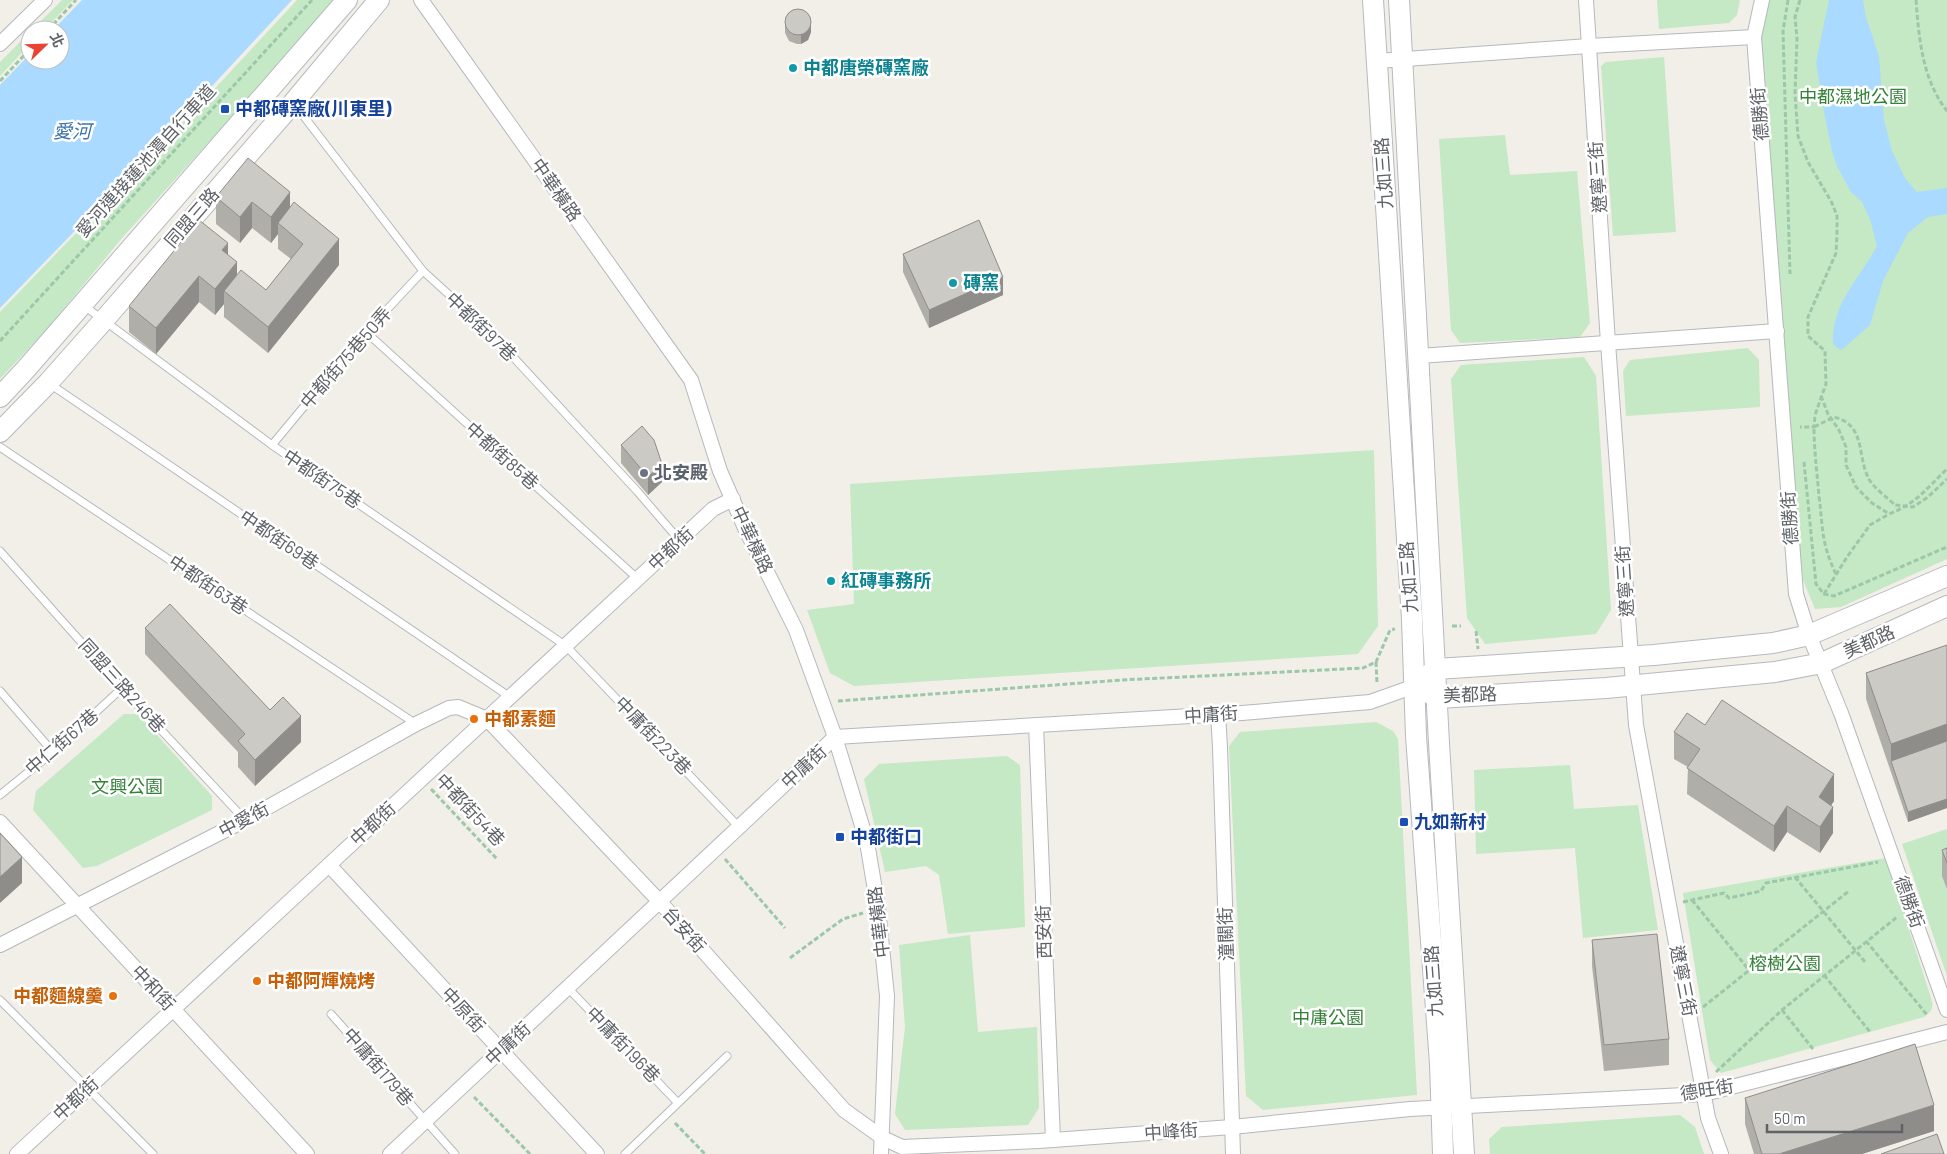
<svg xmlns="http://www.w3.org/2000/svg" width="1947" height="1154" font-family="Barlow,'Noto Sans TC',sans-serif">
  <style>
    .green { fill: #c5e8c5 }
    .water { fill: #aadaff }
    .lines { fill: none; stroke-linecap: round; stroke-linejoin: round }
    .lane-casing { stroke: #b5b8bc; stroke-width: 9 }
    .street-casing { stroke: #b5b8bc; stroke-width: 16 }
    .secondary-casing { stroke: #b6babf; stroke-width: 22 }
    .path { stroke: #9cc7a9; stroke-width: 3; stroke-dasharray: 5 2.5; stroke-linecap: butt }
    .lane { stroke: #fff; stroke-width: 7 }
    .street { stroke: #fff; stroke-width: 14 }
    .secondary { stroke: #fff; stroke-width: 20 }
    .wall { fill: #afaea9 }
    .shaded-wall { fill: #8f8d8a }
    .building { fill: #cccac5; stroke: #8f8d8a }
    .culture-dot { fill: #0f9aa8; stroke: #fff; stroke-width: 2 }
    .transit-dot { fill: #1a4fb4; stroke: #fff; stroke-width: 2 }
    .worship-dot { fill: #6b7280; stroke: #fff; stroke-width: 2 }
    .food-dot { fill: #e8710a; stroke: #fff; stroke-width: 2 }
    .labels { text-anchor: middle; stroke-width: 5; stroke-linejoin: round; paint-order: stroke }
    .culture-label { font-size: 18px; font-weight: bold; fill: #0d838f; stroke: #fff; text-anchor: start }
    .park-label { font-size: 18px; fill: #348238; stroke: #fff }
    .transit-label { font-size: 18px; font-weight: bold; fill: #164399; stroke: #fff; text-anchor: start }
    .street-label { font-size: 18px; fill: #5f6368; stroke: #fff }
    .worship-label { font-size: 18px; font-weight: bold; fill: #5b616d; stroke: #fff; text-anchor: start }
    .food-label { font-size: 18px; font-weight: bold; fill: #c56008; stroke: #fff; text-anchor: start }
    .water-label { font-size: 19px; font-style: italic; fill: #4174aa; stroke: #fff }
  </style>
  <rect width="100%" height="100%" fill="#f1efe8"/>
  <g class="green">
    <polygon points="62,0 73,0 44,30 32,30"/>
    <polygon points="297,0 337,0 122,238 47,329 0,379 0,312 207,97"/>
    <polygon points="1657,0 1740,0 1737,15 1729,23 1659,29"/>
    <polygon points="1762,0 1947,0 1947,559 1841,607 1815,609 1803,580 1777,331 1754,37"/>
    <polygon points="30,32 30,44 0,76 0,62"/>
    <polygon points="1664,57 1676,232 1613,236 1601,66 1606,62"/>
    <polygon points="1505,135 1510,175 1577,171 1590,323 1580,337 1460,343 1451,330 1439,139"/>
    <polygon points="1748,348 1759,360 1760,407 1626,416 1623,371 1630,360"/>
    <polygon points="1584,357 1596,376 1611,610 1596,634 1485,644 1467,618 1451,379 1461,365"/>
    <polygon points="1374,450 1378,626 1358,654 854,686 830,673 807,610 854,604 850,484"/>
    <polygon points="124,714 138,714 212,796 212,810 97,866 83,868 33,810 36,791"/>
    <polygon points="1376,722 1393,731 1398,739 1417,1095 1263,1110 1246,1096 1229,746 1240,732"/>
    <polygon points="1007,756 1020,765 1025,927 948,934 939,875 926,866 885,872 864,779 879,764"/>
    <polygon points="1570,765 1574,809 1638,805 1658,930 1583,938 1575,848 1476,854 1474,770"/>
    <polygon points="1947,829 1947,976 1902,844"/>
    <path d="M1886 858 1931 998C1934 1008 1932 1011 1924 1017L1721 1073 1710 1060 1683 893Z"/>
    <polygon points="970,935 978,1032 1037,1027 1039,1108 1028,1125 905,1130 895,1114 905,1027 899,945"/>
    <polygon points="1680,1115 1695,1127 1704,1154 1490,1154 1489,1139 1502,1127"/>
  </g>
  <g class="water">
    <polygon points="82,0 292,0 136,168 0,308 0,85 30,54 30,60 60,60 60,30 53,30"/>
    <path d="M1829 0H1863L1866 17 1879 56 1884 120 1892 151 1905 178 1917 192 1947 188V214L1928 217 1908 233 1883 281 1870 325 1844 348 1840 350 1833 344C1831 304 1860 278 1877 246L1870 219 1862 202 1851 192 1837 166 1832 151 1823 107 1816 62Z"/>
  </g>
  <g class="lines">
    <defs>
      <g id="lane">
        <polyline points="295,105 423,271 490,332 637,491 680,541"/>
        <polyline points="83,305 272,445 566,646 739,827"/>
        <polyline points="366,332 638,579"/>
        <polyline points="50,384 510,697"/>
        <polyline points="272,445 366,332 423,271"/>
        <polyline points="0,447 416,724"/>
        <polyline points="0,551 122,688 245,820"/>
        <polyline points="0,691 53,752"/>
        <polyline points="0,795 53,752 122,688"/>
        <polyline points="568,988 677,1102"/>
        <polyline points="0,1000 153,1154"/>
        <polyline points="331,1014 455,1154"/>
        <polyline points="625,1154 727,1056"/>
      </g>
      <g id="street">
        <polyline points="421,0 691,380 720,471 745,528 796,630 835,737 867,842 878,908 887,996 881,1154"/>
        <polyline points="1586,0 1608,343 1636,725 1708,1118 1721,1154"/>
        <polyline points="1762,0 1754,37 1796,594 1809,635 1841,713 1947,1010"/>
        <polyline points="0,44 45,0"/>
        <polyline points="1377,61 1589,46 1754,37"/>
        <polyline points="1419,356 1777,331"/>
        <polyline points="1218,714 1220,747 1233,1154"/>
        <polyline points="1036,725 1053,1140"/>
        <polyline points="0,822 307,1154"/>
        <polyline points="329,865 597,1154"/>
        <polyline points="0,945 245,820 416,724 449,708 458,707 487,719 660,902 844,1110 883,1138 902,1147 1039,1141 1232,1127 1410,1109 1704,1094 1947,1032"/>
        <polyline points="17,1154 713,509 733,499"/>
        <polyline points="390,1154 835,737 1242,713 1370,702 1415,686"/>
      </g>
      <g id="secondary">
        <polyline points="1373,0 1412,619 1416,736 1440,1064 1443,1154"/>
        <polyline points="1399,0 1439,743 1464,1154"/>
        <polyline points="0,397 26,369 347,0"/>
        <polyline points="0,432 48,383 103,321 293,103 379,0"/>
        <polyline points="1426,677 1436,669 1654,655 1773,643 1809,635 1947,576"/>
        <polyline points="1427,692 1438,698 1606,688 1775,672 1822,663 1947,606"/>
      </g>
    </defs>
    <use href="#lane" class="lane-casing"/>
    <use href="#street" class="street-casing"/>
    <use href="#secondary" class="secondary-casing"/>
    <g class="path">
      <polyline points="1788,0 1783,31 1790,274"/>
      <polyline points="1800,0 1795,17 1797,38 1795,94 1798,136 1808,162 1832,203 1837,216 1837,234 1836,253 1808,317 1808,336 1825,351 1826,384 1815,415 1814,427 1800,427"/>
      <path d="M1916 0C1919 38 1922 79 1947 111"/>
      <polyline points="48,30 76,0"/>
      <polyline points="0,81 30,49"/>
      <polyline points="0,341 312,0"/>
      <path d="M1821 396 1828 414 1839 430 1846 447V465L1856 487 1872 503 1889 514C1917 503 1926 489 1947 469"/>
      <polyline points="1804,462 1816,584 1824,594 1834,596 1947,547"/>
      <path d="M1836 574C1821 543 1823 528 1819 496 1817 472 1814 450 1814 427L1834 417C1866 425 1857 455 1868 477 1871 486 1888 498 1895 505L1913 507 1928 497 1947 479"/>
      <polyline points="1824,594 1847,557 1870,525 1889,514"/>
      <polyline points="1452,626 1461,626"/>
      <polyline points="1476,631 1478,649"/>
      <polyline points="1376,662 1377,683"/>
      <polyline points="838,701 1122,680 1363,668 1376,662 1390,630 1395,629"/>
      <polyline points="431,789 497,859"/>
      <polyline points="725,859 785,928"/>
      <polyline points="1795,877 1865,962"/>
      <polyline points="1692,900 1749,970"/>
      <polyline points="1683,902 1724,893 1729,898 1761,891 1766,883 1878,862"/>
      <polyline points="1866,941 1928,1016"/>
      <polyline points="790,958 843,919 863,913"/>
      <polyline points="1824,975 1871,1033"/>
      <polyline points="1703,1007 1849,891"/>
      <polyline points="1782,1010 1813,1049"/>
      <polyline points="1716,1072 1782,1010 1897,917"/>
      <polyline points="474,1097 530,1154"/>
      <polyline points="675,1123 705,1154"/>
    </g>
    <use href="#lane" class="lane"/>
    <use href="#street" class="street"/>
    <use href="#secondary" class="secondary"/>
  </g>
  <g class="wall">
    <polygon points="785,24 811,32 808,40 801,44 797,44 789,41 785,33"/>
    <polygon points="216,197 290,207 339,265 268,353 224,317 224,304 215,315 199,302 156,354 129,332 129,306 228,255 237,275 266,290 291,259 278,249 278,234 271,243 252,228 240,243 216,224"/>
    <polygon points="903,254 1003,295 929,328 903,272"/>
    <polygon points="621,445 662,482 648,495 621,463"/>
    <polygon points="145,628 301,742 255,786 238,767 238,752 145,654"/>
    <polygon points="1947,645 1947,808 1908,822 1866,699 1866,673"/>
    <polygon points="1705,725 1834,801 1831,805 1833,833 1820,853 1787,832 1774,852 1687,794 1688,767 1674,759 1674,732"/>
    <polygon points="1947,848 1947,889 1942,876 1942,850"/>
    <polygon points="1592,940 1669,1039 1669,1065 1604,1071 1592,966"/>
    <polygon points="1745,1098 1934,1131 1862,1154 1754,1154 1745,1124"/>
  </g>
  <g class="shaded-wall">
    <polygon points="811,23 811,32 808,40 801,44 801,35"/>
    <polygon points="290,192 290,218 278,223 278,234 271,243 271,217"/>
    <polygon points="252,202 252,228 240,243 240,217"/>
    <polygon points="339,239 339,265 268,353 268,327"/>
    <polygon points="228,243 228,269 222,250"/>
    <polygon points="237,262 237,288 224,291 224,304 215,315 215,289"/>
    <polygon points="199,276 199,302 156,354 156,328"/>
    <polygon points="1003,277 1003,295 929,328 929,310"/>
    <polygon points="662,464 662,482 648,495 648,477"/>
    <polygon points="301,716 301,742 255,786 255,760"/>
    <polygon points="1947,724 1947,750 1891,761 1891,744"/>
    <polygon points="1834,774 1834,801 1819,824 1819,797"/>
    <polygon points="1947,799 1947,808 1908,822 1908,812"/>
    <polygon points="1787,806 1787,832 1774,852 1774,826"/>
    <polygon points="1833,807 1833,833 1820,853 1820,827"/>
    <polygon points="22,857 22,883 0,903 0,877"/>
    <polygon points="1934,1105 1934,1131 1862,1154 1779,1154"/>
  </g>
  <g class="building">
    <circle cx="798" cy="22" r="13"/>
    <polygon points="248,158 290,192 271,217 252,202 240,217 216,197"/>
    <polygon points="294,202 339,239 268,327 224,291 241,270 266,290 303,244 278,223"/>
    <polygon points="199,220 228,243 222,250 237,262 215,289 199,276 156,328 129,306"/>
    <polygon points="979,220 1003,277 929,310 903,254"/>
    <polygon points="642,426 654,440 662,464 648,477 621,445"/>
    <polygon points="170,604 270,710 283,697 301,716 255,760 238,741 245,734 145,628"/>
    <polygon points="1947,645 1947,724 1891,744 1866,673"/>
    <polygon points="1722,700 1834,774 1819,797 1833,807 1820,827 1787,806 1774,826 1687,768 1700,749 1674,732 1687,713 1705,725"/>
    <polygon points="1947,741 1947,799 1908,812 1891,761"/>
    <polygon points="0,833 22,857 0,877"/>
    <polygon points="1947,848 1947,863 1942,850"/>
    <polygon points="1657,934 1669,1039 1604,1045 1592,940"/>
    <polygon points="1915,1044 1934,1105 1779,1154 1762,1154 1745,1098"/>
    <polygon points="1937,1134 1944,1154 1881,1154"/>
  </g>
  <g class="culture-dot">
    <circle cx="793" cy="68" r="5"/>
    <circle cx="953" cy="283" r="5"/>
    <circle cx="831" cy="581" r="5"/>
  </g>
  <g class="transit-dot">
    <rect x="220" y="104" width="10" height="10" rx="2.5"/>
    <rect x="1399" y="817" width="10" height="10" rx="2.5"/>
    <rect x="835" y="832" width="10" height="10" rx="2.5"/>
  </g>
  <circle class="worship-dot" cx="644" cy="473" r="5"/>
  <g class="food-dot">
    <circle cx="474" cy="719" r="5"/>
    <circle cx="257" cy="981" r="5"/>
    <circle cx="113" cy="996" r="5"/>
  </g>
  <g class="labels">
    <g class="culture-label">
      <text x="803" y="74">中都唐榮磚窯廠</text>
      <text x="963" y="289">磚窯</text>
      <text x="841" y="587">紅磚事務所</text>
    </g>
    <g class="park-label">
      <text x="1853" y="103">中都濕地公園</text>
      <text x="127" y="793">文興公園</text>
      <text x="1785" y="970">榕樹公園</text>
      <text x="1328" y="1024">中庸公園</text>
    </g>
    <g class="transit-label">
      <text x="235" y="115">中都磚窯廠(川東里)</text>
      <text x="1414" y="828">九如新村</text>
      <text x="850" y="843">中都街口</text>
    </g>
    <g class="street-label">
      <text transform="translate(1760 114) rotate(-95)" y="6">德勝街</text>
      <text transform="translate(146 161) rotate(-48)" y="6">愛河連接蓮池潭自行車道</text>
      <text transform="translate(1384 173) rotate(-94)" y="6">九如三路</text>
      <text transform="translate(1598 177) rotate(-94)" y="6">遼寧三街</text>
      <text transform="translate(556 190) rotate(55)" y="6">中華橫路</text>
      <text transform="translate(192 218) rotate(-49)" y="6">同盟三路</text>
      <text transform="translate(481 327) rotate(44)" y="6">中都街97巷</text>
      <text transform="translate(346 358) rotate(-49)" y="6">中都街75巷50弄</text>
      <text transform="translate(502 456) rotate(42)" y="6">中都街85巷</text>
      <text transform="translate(322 479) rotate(34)" y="6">中都街75巷</text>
      <text transform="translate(1790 518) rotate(-94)" y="6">德勝街</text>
      <text transform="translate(279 540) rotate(34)" y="6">中都街69巷</text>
      <text transform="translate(752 540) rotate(65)" y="6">中華橫路</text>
      <text transform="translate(671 549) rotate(-43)" y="6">中都街</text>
      <text transform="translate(1409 577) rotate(-94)" y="6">九如三路</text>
      <text transform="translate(1625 581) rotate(-94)" y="6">遼寧三街</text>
      <text transform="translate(208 585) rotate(34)" y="6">中都街63巷</text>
      <text transform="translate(1869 642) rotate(-24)" y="6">美都路</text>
      <text transform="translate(122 686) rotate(48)" y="6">同盟三路246巷</text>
      <text transform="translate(1470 695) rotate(-2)" y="6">美都路</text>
      <text transform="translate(1211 715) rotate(-4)" y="6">中庸街</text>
      <text transform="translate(653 736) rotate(46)" y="6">中庸街223巷</text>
      <text transform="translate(62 742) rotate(-41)" y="6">中仁街67巷</text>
      <text transform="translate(804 767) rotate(-43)" y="6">中庸街</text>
      <text transform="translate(470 810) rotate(47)" y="6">中都街54巷</text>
      <text transform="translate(244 820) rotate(-28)" y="6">中愛街</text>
      <text transform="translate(373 824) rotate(-43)" y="6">中都街</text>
      <text transform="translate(1909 902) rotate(70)" y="6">德勝街</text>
      <text transform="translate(879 922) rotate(-97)" y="6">中華橫路</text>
      <text transform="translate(684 930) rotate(48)" y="6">台安街</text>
      <text transform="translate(1044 932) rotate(-92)" y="6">西安街</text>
      <text transform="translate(1226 934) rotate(-92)" y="6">潼關街</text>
      <text transform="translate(1434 981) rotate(-94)" y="6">九如三路</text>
      <text transform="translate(1683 981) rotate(79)" y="6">遼寧三街</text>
      <text transform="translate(153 988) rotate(47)" y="6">中和街</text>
      <text transform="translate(463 1010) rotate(47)" y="6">中原街</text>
      <text transform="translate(508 1044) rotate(-43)" y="6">中庸街</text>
      <text transform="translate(623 1045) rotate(46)" y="6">中庸街196巷</text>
      <text transform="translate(378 1067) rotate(49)" y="6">中庸街179巷</text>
      <text transform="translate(1707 1090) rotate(-9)" y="6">德旺街</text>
      <text transform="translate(76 1099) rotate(-43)" y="6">中都街</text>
      <text transform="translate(1171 1132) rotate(-4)" y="6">中峰街</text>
    </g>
    <g class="worship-label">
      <text x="654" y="479">北安殿</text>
    </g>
    <g class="food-label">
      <text x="484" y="725">中都素麵</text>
      <text x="267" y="987">中都阿輝燒烤</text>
      <text x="103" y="1002" text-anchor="end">中都麵線羹</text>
    </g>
    <g class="water-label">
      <text x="72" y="138">愛河</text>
    </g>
  </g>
  <g transform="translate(45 45) rotate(67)"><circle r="24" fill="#ffffff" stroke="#bfc1c3"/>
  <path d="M0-4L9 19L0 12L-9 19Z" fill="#ea4335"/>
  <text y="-8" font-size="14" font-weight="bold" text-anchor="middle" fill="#5f6368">北</text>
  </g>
  <path d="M1767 1124v8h135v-8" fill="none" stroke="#5f6368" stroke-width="2.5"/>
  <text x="1774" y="1124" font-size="15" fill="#5f6368" stroke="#ffffff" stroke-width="4" paint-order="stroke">50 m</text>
</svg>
